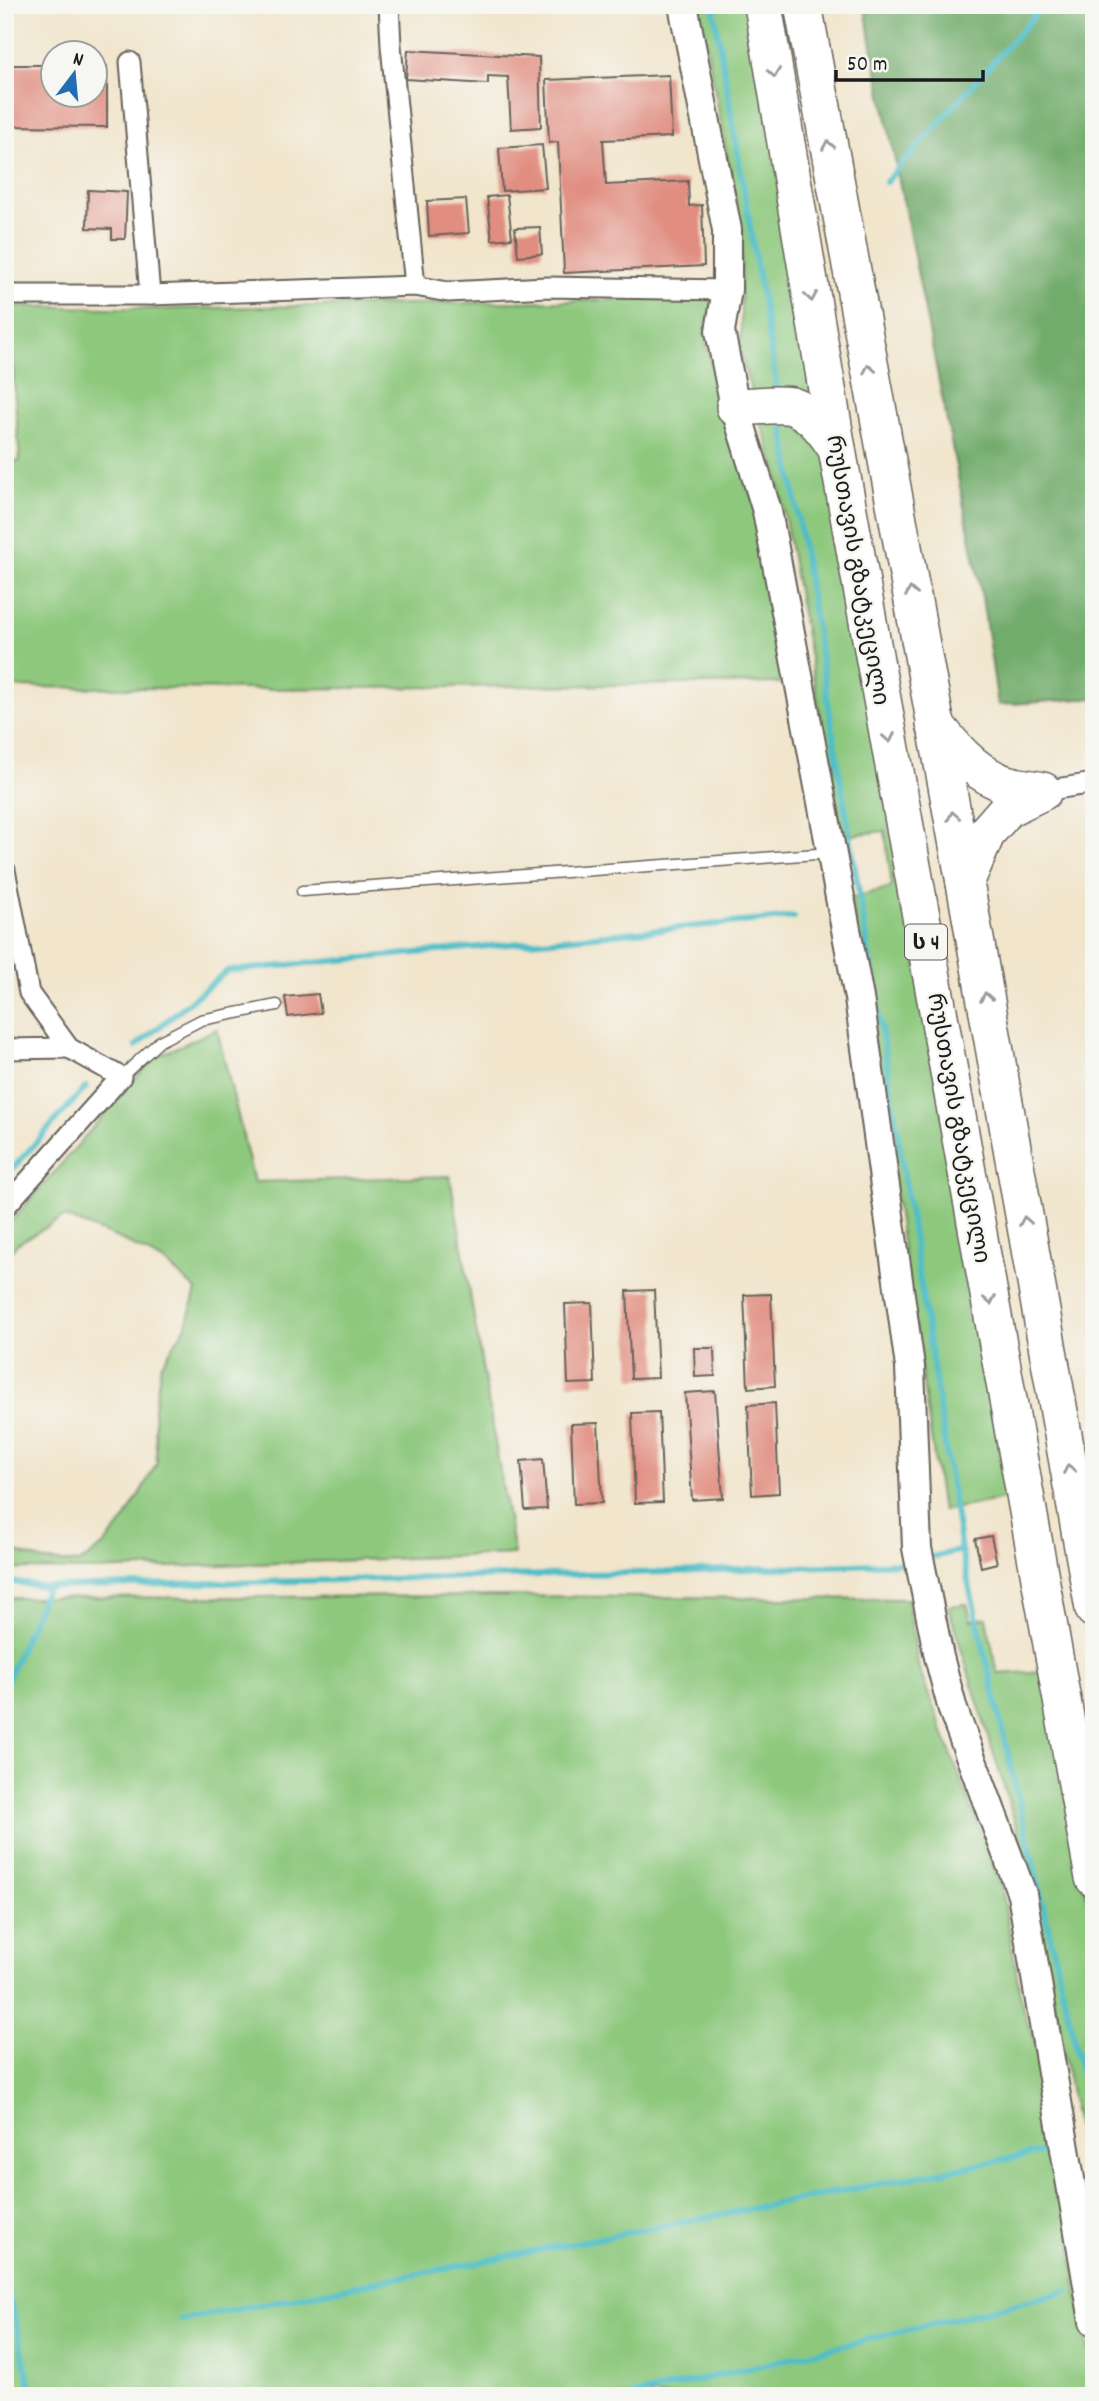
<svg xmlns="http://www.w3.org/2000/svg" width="1099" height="2401" font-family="Dekko,'Noto Sans Georgian',sans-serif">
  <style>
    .green { fill: #8dc87d; stroke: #54724c; stroke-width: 2 }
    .forest { fill: #72ac6c; stroke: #476444; stroke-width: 2 }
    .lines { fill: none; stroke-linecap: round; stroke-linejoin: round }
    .stream { stroke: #4fbec7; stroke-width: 6 }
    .building { fill: #e18e81 }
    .lane-casing { stroke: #67625a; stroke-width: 13 }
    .street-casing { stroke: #67625a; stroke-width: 23 }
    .secondary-casing { stroke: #67625a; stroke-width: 32 }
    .highway-casing { stroke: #67625a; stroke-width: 40 }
    .lane { stroke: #fff; stroke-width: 10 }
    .street { stroke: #fff; stroke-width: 19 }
    .secondary { stroke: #fff; stroke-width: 28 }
    .highway { stroke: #fff; stroke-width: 37 }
    .oneway { stroke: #999 }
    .labels { text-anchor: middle; stroke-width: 5; stroke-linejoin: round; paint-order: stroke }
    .shield { fill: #f6f6f2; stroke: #5d5d5c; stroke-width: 2 }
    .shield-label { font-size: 21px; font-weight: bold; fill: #1c1c1c }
    .street-label { font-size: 23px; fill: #1c1c1c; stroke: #f6f6f2 }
  </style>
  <rect width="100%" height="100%" fill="#f6f6f2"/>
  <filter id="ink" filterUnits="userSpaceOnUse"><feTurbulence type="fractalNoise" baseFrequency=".0143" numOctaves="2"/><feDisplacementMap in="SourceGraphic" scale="14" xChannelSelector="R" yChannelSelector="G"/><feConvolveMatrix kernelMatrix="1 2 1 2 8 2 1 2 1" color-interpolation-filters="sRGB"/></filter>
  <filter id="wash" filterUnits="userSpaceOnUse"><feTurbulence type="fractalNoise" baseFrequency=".00686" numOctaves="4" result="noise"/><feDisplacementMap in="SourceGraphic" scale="28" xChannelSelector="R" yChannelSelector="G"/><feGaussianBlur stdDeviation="1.57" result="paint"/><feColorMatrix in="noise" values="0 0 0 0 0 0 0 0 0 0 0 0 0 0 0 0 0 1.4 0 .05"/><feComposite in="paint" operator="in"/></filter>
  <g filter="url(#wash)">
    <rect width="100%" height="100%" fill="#f1e5cc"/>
    <g class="green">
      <polygon points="699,5 753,5 1008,1498 942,1511 851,898 892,887 885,831 842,836 777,474 741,357 741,232"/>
      <polygon points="714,298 704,333 721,405 759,513 786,683 268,689 5,687 5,462 20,461 8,306 160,309"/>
      <polygon points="217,1029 254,1182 450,1176 514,1554 94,1570 14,1569 5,1592 5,1548 44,1561 79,1563 104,1545 124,1521 157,1463 154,1409 161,1365 186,1326 196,1290 165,1262 118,1238 64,1217 17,1244 5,1260 5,1229 153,1058"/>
      <polygon points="506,1596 907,1599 919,1669 1002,1889 1023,2010 1053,2094 1078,2297 1094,2378 1094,2396 5,2396 5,1598"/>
      <polygon points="967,1604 971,1620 986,1618 998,1674 1046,1671 1094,1937 1094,2222 1055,2005 1025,1855 948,1606"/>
    </g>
    <polygon class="forest" points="864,5 1094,5 1094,698 998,705 982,597"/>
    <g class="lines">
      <g class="stream">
        <polyline points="713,5 778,393"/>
        <polyline points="886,182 1044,5"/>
        <polyline points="782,418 890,1084 961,1550 1094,2126"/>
        <polyline points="136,1046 227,971 794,917"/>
        <polyline points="5,1177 86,1087"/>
        <polyline points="932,1557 961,1550"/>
        <polyline points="5,1581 47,1587 670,1572 902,1563"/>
        <polyline points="5,1685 47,1587"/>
        <polyline points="1083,2144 1094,2143"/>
        <polyline points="5,2279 33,2396"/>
        <polyline points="181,2320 1047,2151"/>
        <polyline points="634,2396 1068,2291"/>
      </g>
    </g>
    <g id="blocks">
      <g class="building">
        <polygon points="408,50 539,57 541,127 511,129 508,77 488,76 488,84 406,79"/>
        <polygon points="5,65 52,65 52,94 94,94 94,66 107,66 107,127 5,126"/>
        <polygon points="669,75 672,137 603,140 606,185 688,181 689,206 702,205 704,266 564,273 558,142 549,143 546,80"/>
        <polygon points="542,145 546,188 502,191 499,148"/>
        <polygon points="88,190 127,192 125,239 112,239 112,229 87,228"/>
        <polygon points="507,195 512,238 492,240 487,197"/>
        <polygon points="466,199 469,233 429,236 427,201"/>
        <polygon points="540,227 542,254 518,256 515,228"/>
        <polygon points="318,994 321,1013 288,1017 285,997"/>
        <polygon points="654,1290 658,1378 631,1379 627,1291"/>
        <polygon points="771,1294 775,1386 748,1388 744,1295"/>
        <polygon points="592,1303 595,1383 568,1384 565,1304"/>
        <polygon points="694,1348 714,1348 715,1376 695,1377"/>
        <polygon points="715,1391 723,1498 692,1500 685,1393"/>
        <polygon points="775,1403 779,1493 752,1495 748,1405"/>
        <polygon points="659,1412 663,1502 635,1503 632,1413"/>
        <polygon points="598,1423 602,1503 574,1504 571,1424"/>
        <polygon points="543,1459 547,1509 525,1510 521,1461"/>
        <polygon points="991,1536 997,1563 981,1567 975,1539"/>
      </g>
    </g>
  </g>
  <g filter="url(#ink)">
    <use href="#blocks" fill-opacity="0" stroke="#67625a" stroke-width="2"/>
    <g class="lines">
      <defs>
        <g id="lane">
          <polyline points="302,891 831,853"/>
          <polyline points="121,1077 160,1041 201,1020 277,1005"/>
        </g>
        <g id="street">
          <polyline points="389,5 391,46 415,286"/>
          <polyline points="130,62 150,295"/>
          <polyline points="5,295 150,295 415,286 448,292 547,287 727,290"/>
          <polyline points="1043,791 1094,783"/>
          <polyline points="5,870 29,993 69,1048 121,1077 5,1207"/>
          <polyline points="5,1049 69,1048"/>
        </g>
        <polyline id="secondary" points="683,5 727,230 727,290 720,331 735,407 767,511 859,998 910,1367 917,1548 939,1657 953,1710 1022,1894 1094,2321"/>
        <g id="highway">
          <polyline points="763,5 837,449 1094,1878"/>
          <polyline points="803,5 965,883 1094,1609"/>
          <path d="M735 407C748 407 782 403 792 406 813 413 826 432 837 449"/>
          <path d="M935 724C953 747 972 770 1000 782 1012 787 1029 788 1043 791L1008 808 987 832 965 883"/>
        </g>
      </defs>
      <use href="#lane" class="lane-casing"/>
      <use href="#street" class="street-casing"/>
      <use href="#secondary" class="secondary-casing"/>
      <use href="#highway" class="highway-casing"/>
      <use href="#lane" class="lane"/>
      <use href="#street" class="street"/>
      <use href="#secondary" class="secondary"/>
      <use href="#highway" class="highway"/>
    </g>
    <defs><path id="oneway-chevron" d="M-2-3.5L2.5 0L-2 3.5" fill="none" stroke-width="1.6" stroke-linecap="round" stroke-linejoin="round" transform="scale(1.75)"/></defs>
    <g class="oneway">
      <use href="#oneway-chevron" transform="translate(774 73) rotate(81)"/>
      <use href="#oneway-chevron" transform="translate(828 145) rotate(-100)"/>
      <use href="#oneway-chevron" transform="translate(811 297) rotate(81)"/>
      <use href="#oneway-chevron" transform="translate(869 369) rotate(-100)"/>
      <use href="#oneway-chevron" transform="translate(911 592) rotate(-100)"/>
      <use href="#oneway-chevron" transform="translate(889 738) rotate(80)"/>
      <use href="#oneway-chevron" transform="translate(953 816) rotate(-101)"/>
      <use href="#oneway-chevron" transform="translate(986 997) rotate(-100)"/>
      <use href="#oneway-chevron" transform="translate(1025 1221) rotate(-100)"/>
      <use href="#oneway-chevron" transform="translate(990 1300) rotate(80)"/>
      <use href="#oneway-chevron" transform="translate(1069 1469) rotate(-100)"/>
    </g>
  </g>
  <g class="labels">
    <rect class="shield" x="905" y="924.5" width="42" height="35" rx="5"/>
    <g class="shield-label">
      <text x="926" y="949">ს 4</text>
    </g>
    <g class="street-label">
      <text transform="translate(859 570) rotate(80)" y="8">რუსთავის გზატკეცილი</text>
      <text transform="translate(960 1128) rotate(80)" y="8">რუსთავის გზატკეცილი</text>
    </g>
  </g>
  <rect width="1099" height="2401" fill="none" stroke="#f6f6f2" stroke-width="28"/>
  <g transform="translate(74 74) rotate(16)"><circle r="33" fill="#f6f6f2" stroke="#9f9f9c" stroke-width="2"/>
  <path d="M0-5L12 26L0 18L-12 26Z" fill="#1f6fb2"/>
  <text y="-10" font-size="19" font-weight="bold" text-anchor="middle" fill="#1c1c1c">N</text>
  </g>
  <path d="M836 70v10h147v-10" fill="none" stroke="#1c1c1c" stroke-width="3.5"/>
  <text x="847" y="70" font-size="21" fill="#1c1c1c" stroke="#f6f6f2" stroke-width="5" paint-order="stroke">50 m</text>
</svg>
